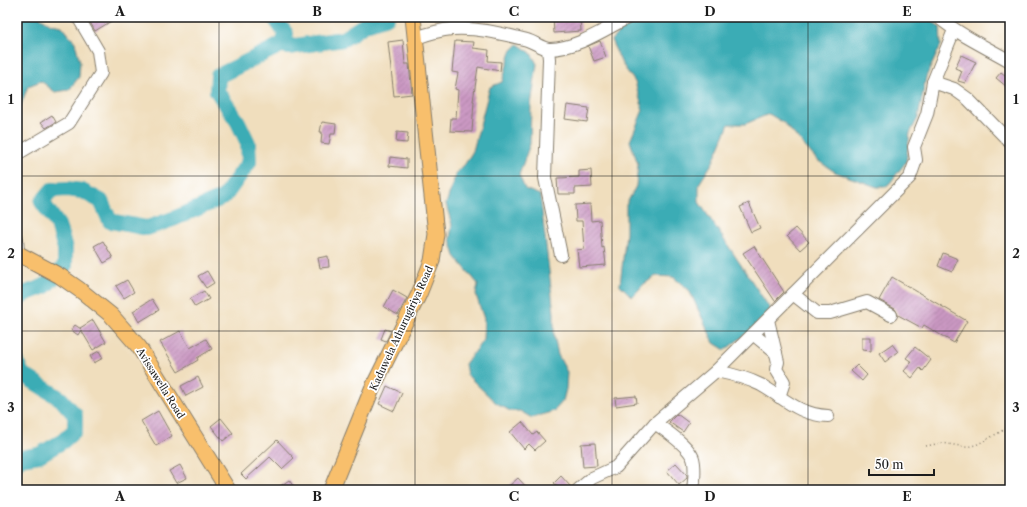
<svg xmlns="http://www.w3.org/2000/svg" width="1027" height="507" font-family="'Libre Caslon Text',serif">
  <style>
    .water { fill: #3bacb5; stroke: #2c6468 }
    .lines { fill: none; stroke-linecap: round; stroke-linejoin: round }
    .river { stroke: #3bacb5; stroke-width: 16 }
    .building { fill: url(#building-hatch) }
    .minor-casing { stroke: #867d6c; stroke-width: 14 }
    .major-casing { stroke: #867d6c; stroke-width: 17 }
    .path { stroke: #867d6c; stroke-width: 1.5; stroke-dasharray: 1 3; stroke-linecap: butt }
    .minor { stroke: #fff; stroke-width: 12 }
    .major { stroke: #f8bf6c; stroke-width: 15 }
    .grid { fill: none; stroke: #1c1c1c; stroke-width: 1; stroke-opacity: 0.55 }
    .labels { text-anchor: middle; stroke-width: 3.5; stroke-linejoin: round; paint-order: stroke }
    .street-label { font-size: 10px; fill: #1c1c1c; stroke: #fff }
    .neatline { fill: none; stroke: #1c1c1c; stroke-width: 1.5 }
    .grid-label { font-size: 13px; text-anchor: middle; font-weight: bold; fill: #1c1c1c }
  </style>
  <defs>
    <pattern id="building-hatch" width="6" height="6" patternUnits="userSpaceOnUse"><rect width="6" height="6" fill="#cb99c3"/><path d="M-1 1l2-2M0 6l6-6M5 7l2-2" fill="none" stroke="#a47c9e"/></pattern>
  </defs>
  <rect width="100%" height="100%" fill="#fff"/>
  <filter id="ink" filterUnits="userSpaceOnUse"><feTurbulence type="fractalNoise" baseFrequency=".025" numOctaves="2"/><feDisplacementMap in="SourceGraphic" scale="8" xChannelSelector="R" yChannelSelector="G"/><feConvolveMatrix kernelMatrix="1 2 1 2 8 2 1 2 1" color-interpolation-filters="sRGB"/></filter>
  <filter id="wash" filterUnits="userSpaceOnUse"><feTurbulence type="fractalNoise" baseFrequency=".012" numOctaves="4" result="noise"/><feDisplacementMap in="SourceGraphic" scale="16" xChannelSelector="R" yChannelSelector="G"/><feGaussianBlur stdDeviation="0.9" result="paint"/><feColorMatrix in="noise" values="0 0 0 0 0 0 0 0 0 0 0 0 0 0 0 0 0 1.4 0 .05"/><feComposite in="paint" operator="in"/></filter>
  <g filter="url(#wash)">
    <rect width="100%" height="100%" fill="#f0debd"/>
    <g class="water">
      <polygon points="17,17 40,17 51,24 62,26 75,42 80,62 79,77 69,90 55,92 41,81 28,86 21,105 17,107"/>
      <polygon points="647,17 927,17 940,27 941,45 926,77 918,118 910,133 906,162 890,183 885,187 877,187 835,172 817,160 784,123 769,114 745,124 729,124 713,162 699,184 699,202 771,310 750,331 725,350 714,343 689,290 673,277 656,276 644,284 632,297 620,285 626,233 626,205 636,186 638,164 630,141 643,110 635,82 622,64 611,40 622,29"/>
      <polygon points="518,44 531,53 537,64 531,105 530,144 519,175 525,189 540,195 554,313 554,335 558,355 567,372 566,389 563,401 554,411 532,418 520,411 510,411 495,402 467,375 465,364 483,340 484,319 476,295 478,284 455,256 450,239 452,225 446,204 456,173 465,164 473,151 490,87 502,82 511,51"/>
    </g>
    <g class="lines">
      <g class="river">
        <polyline points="283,44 289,47 343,39 366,24 387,17"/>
        <polyline points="17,301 24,294 45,286 65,266 65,249 58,225 42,202 52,190 67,189 82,191 101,201 110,221 147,228 173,219 224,197 249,162 248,143 238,122 217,91 218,76 283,44 286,34 274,17"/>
        <polyline points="17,362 22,374 61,399 75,415 75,430 63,441 39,455 20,458 17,462"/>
      </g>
    </g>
    <g id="blocks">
      <g class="building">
        <polygon points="87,17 118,17 95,31"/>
        <polygon points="553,17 580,17 581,31 554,33"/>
        <polygon points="403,40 405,64 409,64 412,94 394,96 388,42"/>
        <polygon points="455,41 474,42 473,48 489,50 488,61 501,62 500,71 478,67 473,101 474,101 472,132 450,131 451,118 456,118 458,90 455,89 458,73 452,72"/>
        <polygon points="600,41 606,57 594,61 588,46"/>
        <polygon points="961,55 976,62 965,83 958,81 962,71 955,68"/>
        <polygon points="1001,72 1010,79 1010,83 1007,87 996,78"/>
        <polygon points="567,105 589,108 587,122 565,119"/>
        <polygon points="52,115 56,122 46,128 41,122"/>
        <polygon points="322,122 336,124 335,134 331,134 329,144 321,143 322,132 320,132"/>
        <polygon points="397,132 408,133 407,143 396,142"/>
        <polygon points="390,157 407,159 407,168 389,166"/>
        <polygon points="591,170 592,187 575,188 575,194 558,194 557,178 579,177 579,171"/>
        <polygon points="749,203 760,228 751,232 740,207"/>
        <polygon points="590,204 591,221 600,220 602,248 604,247 606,265 579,267 577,250 584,249 582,221 576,221 575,205"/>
        <polygon points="796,228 809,242 800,250 787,236"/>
        <polygon points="103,241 113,258 104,263 94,246"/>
        <polygon points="754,246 784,292 775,301 743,253"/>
        <polygon points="943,253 958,259 952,272 938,266"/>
        <polygon points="328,256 329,267 320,268 318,258"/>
        <polygon points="207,271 214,283 206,288 198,276"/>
        <polygon points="892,277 967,321 954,343 924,325 922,328 898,315 895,309 879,300"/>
        <polygon points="127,280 134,292 124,298 116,286"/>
        <polygon points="393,290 407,298 398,315 384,307"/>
        <polygon points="204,291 209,299 195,307 190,299"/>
        <polygon points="152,299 159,310 139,322 133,311"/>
        <polygon points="93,320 106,342 93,350 81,330 78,335 71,330 75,325 81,329 80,328"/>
        <polygon points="385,329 391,331 386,341 381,339"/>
        <polygon points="180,331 190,348 206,339 212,349 197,358 198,360 178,372 160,342"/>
        <polygon points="862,337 871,337 871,351 862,350"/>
        <polygon points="892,344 898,352 885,362 879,353"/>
        <polygon points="915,347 931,360 923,371 920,368 912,378 904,371 912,362 906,358"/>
        <polygon points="99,351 103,358 94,363 90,356"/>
        <polygon points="857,365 867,375 862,381 851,371"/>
        <polygon points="198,377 203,387 186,396 181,386"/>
        <polygon points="387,386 402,393 394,411 379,404"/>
        <polygon points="636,396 637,403 616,406 615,398"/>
        <polygon points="158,411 172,436 156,446 141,421"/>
        <polygon points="677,414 689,423 683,432 669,422"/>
        <polygon points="221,418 233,433 223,441 211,426"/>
        <polygon points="522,422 533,435 537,432 545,441 535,450 529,444 524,449 510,432"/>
        <polygon points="277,440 294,458 282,469 270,457 246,479 241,474"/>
        <polygon points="595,443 597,466 583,467 581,444"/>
        <polygon points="676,463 687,475 687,478 679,485 667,471"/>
        <polygon points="180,465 187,478 176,483 169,471"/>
        <polygon points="561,476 570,486 566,490 562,490 554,483"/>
        <polygon points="518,478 529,490 512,490 509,486"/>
        <polygon points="289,480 296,490 275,490"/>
      </g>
    </g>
  </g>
  <g filter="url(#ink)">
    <use href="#blocks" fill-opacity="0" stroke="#867d6c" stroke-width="1"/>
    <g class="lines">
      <defs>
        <g id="minor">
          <path d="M938 17C959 35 986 47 1010 61"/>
          <path d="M416 38C427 34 440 30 452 29 477 27 503 34 527 40 534 42 543 49 550 49 578 48 605 29 629 17"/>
          <polyline points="548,49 549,59 545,178 561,255"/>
          <polyline points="933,82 954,89 968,99 1010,142"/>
          <polyline points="17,154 69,123 101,73 98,51 78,17"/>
          <polyline points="17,239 18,253"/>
          <polyline points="793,294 817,313 830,313 867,302 891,315"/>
          <polyline points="768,320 778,362 776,369 784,382 779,397"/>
          <polyline points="753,334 776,353"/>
          <path d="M716 371C731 374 747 378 761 385 784 398 799 415 828 416"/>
          <path d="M655 423C666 431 686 444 692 456 696 463 694 482 693 490"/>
          <polyline points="578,490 592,478 616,467 655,423 716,371 910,177 916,160 914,147 927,114 933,82 954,30"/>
        </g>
        <g id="major">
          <polyline points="17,253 60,276 80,290 111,315 139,347 228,490"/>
          <polyline points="331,490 372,389 419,294 432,261 436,234 413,17"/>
        </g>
      </defs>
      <use href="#minor" class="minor-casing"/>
      <use href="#major" class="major-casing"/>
      <g class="path">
        <polyline points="1002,431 1010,426"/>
        <polyline points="926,446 942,443 966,447 976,445 1002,431 1007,431 1010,434"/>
      </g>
      <use href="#minor" class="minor"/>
      <use href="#major" class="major"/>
    </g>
  </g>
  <path class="grid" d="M219 17V490M415 17V490M612 17V490M808 17V490M17 176H1010M17 331H1010"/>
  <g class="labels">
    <g class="street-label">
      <text transform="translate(401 328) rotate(-65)" y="4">Kaduwela Athurugiriya Road</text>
      <text transform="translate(161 383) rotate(58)" y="4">Avissawella Road</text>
    </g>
  </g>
  <rect width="1027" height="507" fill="none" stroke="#fff" stroke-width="44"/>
  <path d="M869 469v6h65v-6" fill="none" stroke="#1c1c1c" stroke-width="2"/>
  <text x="875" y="469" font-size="12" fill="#1c1c1c" stroke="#ffffff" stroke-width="3" paint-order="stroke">50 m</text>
  <rect x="22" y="22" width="983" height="463" class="neatline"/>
  <g class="grid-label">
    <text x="120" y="16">A</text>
    <text x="317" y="16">B</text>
    <text x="514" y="16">C</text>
    <text x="710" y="16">D</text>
    <text x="907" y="16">E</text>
    <text x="11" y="104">1</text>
    <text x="1016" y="104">1</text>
    <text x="11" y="258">2</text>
    <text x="1016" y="258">2</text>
    <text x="11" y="412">3</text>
    <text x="1016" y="412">3</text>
    <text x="120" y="501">A</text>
    <text x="317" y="501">B</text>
    <text x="514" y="501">C</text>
    <text x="710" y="501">D</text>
    <text x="907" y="501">E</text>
  </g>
</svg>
